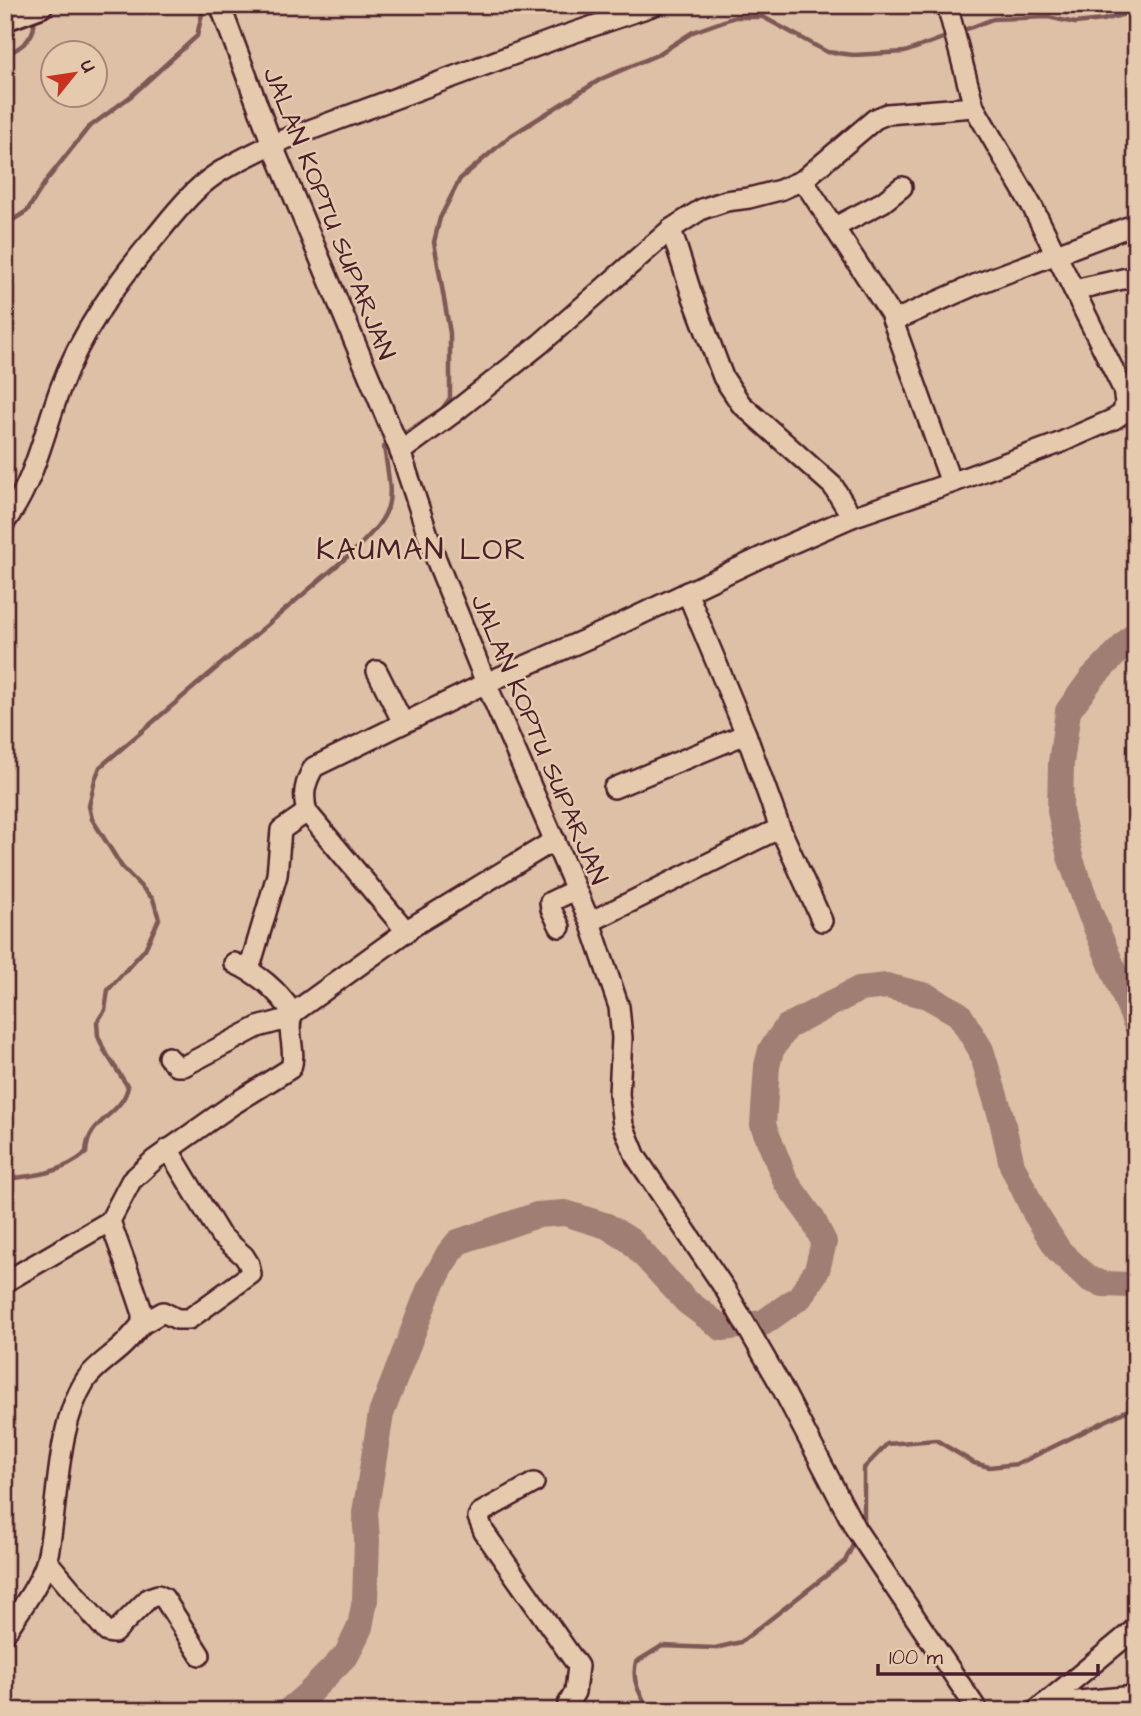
<svg xmlns="http://www.w3.org/2000/svg" width="1141" height="1716" font-family="'Architects Daughter',sans-serif">
  <style>
    .lines { fill: none; stroke-linecap: round; stroke-linejoin: round }
    .stream { stroke: #7e5856; stroke-width: 4.5 }
    .river { stroke: #a07e73; stroke-width: 26 }
    .minor-casing { stroke: #4a1f2b; stroke-width: 24 }
    .major-casing { stroke: #4a1f2b; stroke-width: 30 }
    .minor { stroke: #e6caad; stroke-width: 19 }
    .major { stroke: #e6caad; stroke-width: 24 }
    .labels { text-anchor: middle; stroke-width: 5; stroke-linejoin: round; paint-order: stroke }
    .street-label { font-size: 26px; fill: #4a1f2b; stroke: #e6caad }
    .quarter-label { font-size: 30px; letter-spacing: 2px; fill: #4a1f2b; stroke: #e6caad }
  </style>
  <rect width="100%" height="100%" fill="#ddc0a5"/>
  <filter id="ink" filterUnits="userSpaceOnUse"><feTurbulence type="fractalNoise" baseFrequency=".0143" numOctaves="2"/><feDisplacementMap in="SourceGraphic" scale="14" xChannelSelector="R" yChannelSelector="G"/><feConvolveMatrix kernelMatrix="1 2 1 2 8 2 1 2 1" color-interpolation-filters="sRGB"/></filter>
  <g filter="url(#ink)">
    <g class="lines">
      <g class="stream">
        <polyline points="959,32 993,19 1048,17 1075,23 1103,20 1136,11"/>
        <path d="M5 55C22 48 39 35 33 15"/>
        <polyline points="5,225 27,211 46,181 88,128 131,96 197,36 204,5"/>
        <polyline points="401,436 442,409 450,398 450,333 434,242 440,218 460,179 509,137 601,79 657,55 693,32 735,17 763,17 827,52 854,55 905,52 951,35"/>
        <path d="M5 1179C34 1176 63 1173 86 1153 87 1119 121 1117 128 1087L104 1050 98 1036 97 1022 105 1010 108 990 145 949 159 919 153 899 122 867 92 819 89 806 95 780 100 767 354 551C397 509 393 504 384 447L391 443"/>
        <polyline points="862,1526 864,1521 864,1468 887,1444 936,1440 974,1463 989,1467 1018,1464 1136,1406"/>
        <path d="M650 1711C640 1694 631 1682 636 1662L662 1646 715 1648 741 1642 845 1561 855 1541"/>
      </g>
      <g class="river">
        <polyline points="1136,633 1092,678 1068,711 1061,763 1060,811 1070,857 1090,913 1136,1024"/>
        <polyline points="288,1711 307,1695 347,1654 360,1627 365,1600 367,1540 365,1513 381,1414 429,1290 449,1253 458,1242 537,1215 565,1213 607,1226 631,1241 686,1301 722,1328 763,1323 800,1297 817,1270 824,1242 812,1218 786,1182 763,1125 767,1066 771,1050 787,1027 859,989 887,986 927,996 959,1014 981,1050 1001,1116 1012,1165 1035,1213 1059,1251 1089,1279 1103,1284 1131,1285 1136,1281"/>
      </g>
      <defs>
        <g id="minor">
          <polyline points="220,5 272,144 399,448 436,559 486,683 590,922 619,1007 622,1038 619,1094 623,1125 636,1157 725,1289 780,1384 855,1528 978,1711"/>
          <polyline points="803,180 890,313 951,483 1057,444 1114,419 1123,413 1125,402 1123,389 1033,208 974,107 947,5"/>
          <polyline points="835,227 883,202 902,187"/>
          <polyline points="671,229 691,292 723,377 741,404 833,486 852,517"/>
          <polyline points="1074,290 1136,276"/>
          <polyline points="893,321 977,284 1136,224"/>
          <polyline points="400,452 452,414 540,344 671,229 702,209 726,201 749,198 780,190 803,180 875,119 887,114 974,107"/>
          <path d="M5 522C34 483 44 433 60 389 81 332 117 282 156 236 171 218 185 199 203 184 223 167 249 156 272 144L558 38 655 5"/>
          <polyline points="377,671 403,723"/>
          <polyline points="614,788 746,734"/>
          <polyline points="780,828 822,921"/>
          <polyline points="590,922 780,828 746,734 687,592"/>
          <polyline points="560,927 551,909 550,902 575,890"/>
          <path d="M407 932 307 812C302 795 305 782 314 767L486 683 612 628 772 552 852 517 951 483"/>
          <path d="M234 963C260 975 276 989 293 1013"/>
          <polyline points="249,970 277,875 281,830 307,812"/>
          <polyline points="168,1057 177,1066 184,1066 258,1027 291,1018"/>
          <polyline points="5,1282 110,1221"/>
          <polyline points="142,1324 163,1312 177,1319 189,1319 251,1274 249,1264 244,1256 220,1235 168,1149"/>
          <polyline points="534,1483 480,1513 478,1517 484,1532 578,1666 575,1692 568,1704 571,1711"/>
          <polyline points="47,1561 107,1632 114,1633 149,1598 158,1595 164,1598 200,1655"/>
          <path d="M5 1633C18 1613 42 1581 47 1559 59 1504 55 1429 85 1381 93 1368 109 1358 120 1348 128 1341 135 1332 142 1324V1311L136 1293 110 1221 131 1181 154 1160 232 1105 291 1068C297 1050 285 1030 293 1013L415 925 555 840"/>
          <polyline points="1044,1704 1136,1696"/>
          <polyline points="1036,1711 1136,1628"/>
        </g>
        <polyline id="major" points="5,18 40,5"/>
      </defs>
      <use href="#minor" class="minor-casing"/>
      <use href="#major" class="major-casing"/>
      <use href="#minor" class="minor"/>
      <use href="#major" class="major"/>
    </g>
  </g>
  <g class="labels">
    <g class="street-label">
      <text transform="translate(330 213) rotate(68)" y="9">JALAN KOPTU SUPARJAN</text>
      <text transform="translate(540 739) rotate(67)" y="9">JALAN KOPTU SUPARJAN</text>
    </g>
    <g class="quarter-label">
      <text x="422" y="559">KAUMAN LOR</text>
    </g>
  </g>
  <rect width="1141" height="1716" fill="none" stroke="#e6caad" stroke-width="28"/>
  <rect x="14" y="14" width="1113" height="1688" fill="none" stroke="#4a1f2b" stroke-width="2.5" filter="url(#ink)"/>
  <g transform="translate(74 74) rotate(60)"><circle r="33" fill="#e6caad" stroke="#a88679" stroke-width="2"/>
  <path d="M0-5L12 26L0 18L-12 26Z" fill="#c8321e"/>
  <text y="-10" font-size="19" font-weight="bold" text-anchor="middle" fill="#4a1f2b">U</text>
  </g>
  <path d="M878 1664v10h220v-10" fill="none" stroke="#4a1f2b" stroke-width="3.5"/>
  <text x="889" y="1664" font-size="21" fill="#4a1f2b" stroke="#e6caad" stroke-width="5" paint-order="stroke">100 m</text>
</svg>
